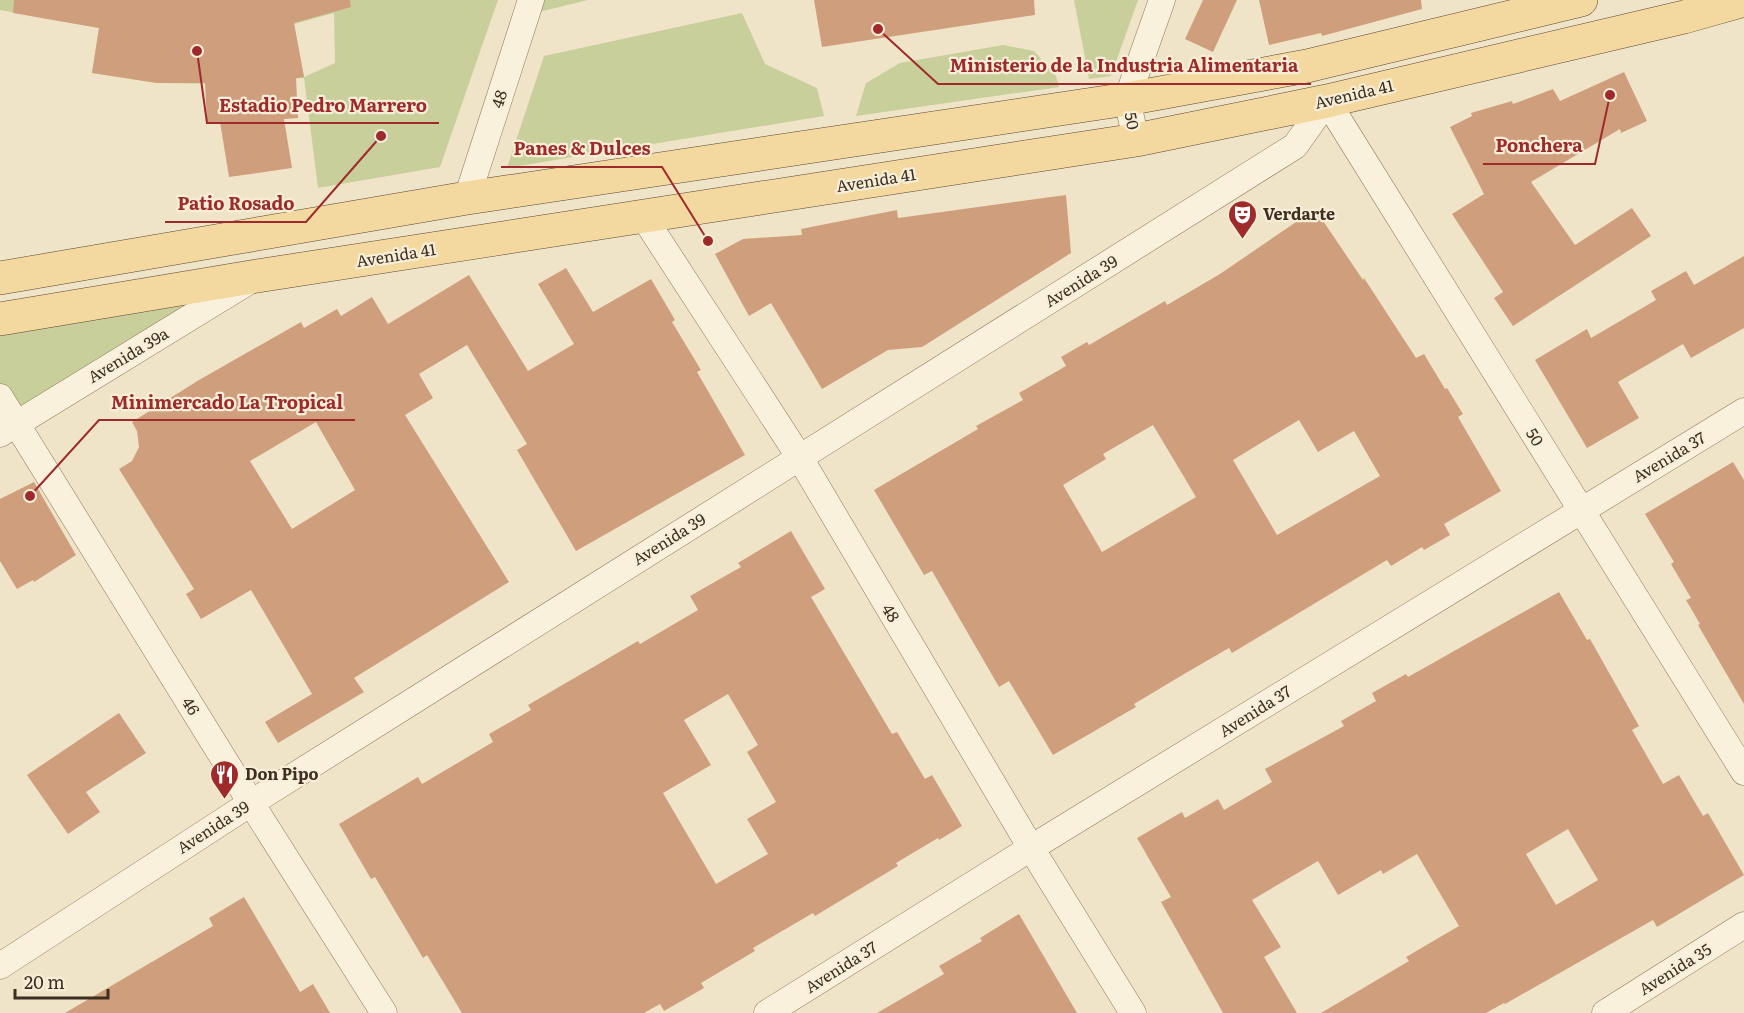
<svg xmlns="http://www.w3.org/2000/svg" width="1744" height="1013" font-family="Literata,serif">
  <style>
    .green { fill: #c9cf9b; fill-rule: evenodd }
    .building { fill: #cf9f7d; fill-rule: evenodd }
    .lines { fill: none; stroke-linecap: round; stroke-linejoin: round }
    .street-casing { stroke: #8d765c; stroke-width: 27 }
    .primary-casing { stroke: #5b4430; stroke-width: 34 }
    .street { stroke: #faf1dc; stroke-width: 26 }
    .primary { stroke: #f3d9a0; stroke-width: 33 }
    .labels { text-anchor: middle; stroke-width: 4.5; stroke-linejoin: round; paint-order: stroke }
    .street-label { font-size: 16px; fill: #3d2e20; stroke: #f7eed8 }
    .poi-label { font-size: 16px; font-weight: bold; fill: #3d2e20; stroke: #f7eed8; text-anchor: start }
    .leader { fill: none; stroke: #9e2a2b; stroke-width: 2 }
    .callout-dot { fill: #9e2a2b; stroke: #f7eed8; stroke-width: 2 }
    .callout-label { font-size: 18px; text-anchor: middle; font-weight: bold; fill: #9e2a2b; stroke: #f7eed8; stroke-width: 4.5; stroke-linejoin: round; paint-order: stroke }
  </style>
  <rect width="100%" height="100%" fill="#f0e4c8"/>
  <g class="green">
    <path d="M0 0H498L440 167 318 188 304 78 225 84 157 83 92 73 99 28 0 10ZM334 13 335 63 304 77 294 24Z"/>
    <polygon points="543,0 588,0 539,12"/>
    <polygon points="1074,0 1138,0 1111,76 1089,79"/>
    <polygon points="742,13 765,64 817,88 824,116 507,168 544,56"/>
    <polygon points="1003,45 1034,51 1056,76 1059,87 856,116 866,83 900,63"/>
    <polygon points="257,276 17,423 0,397 0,319"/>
  </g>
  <g class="building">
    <polygon points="14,0 350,0 351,7 294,23 304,77 296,78 298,118 284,119 292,168 229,177 220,122 207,123 205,83 157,83 92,73 99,28 13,13"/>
    <polygon points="814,0 1034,0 1035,15 822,47"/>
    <polygon points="1203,0 1237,0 1213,52 1185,39"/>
    <polygon points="1259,0 1421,0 1422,9 1322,36 1321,33 1269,45"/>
    <polygon points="1624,72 1647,121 1621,133 1620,129 1531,182 1575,245 1632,208 1651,236 1513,326 1494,298 1503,292 1452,214 1484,194 1450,127 1472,116 1471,113 1512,101 1513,104 1553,89 1560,101"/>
    <polygon points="1066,195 1071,253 922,347 888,350 822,389 771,303 749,316 715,254 743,239 802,235 801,229 897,210 898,218"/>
    <path d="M1315 209 1363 280 1364 278 1416 358 1424 354 1445 389 1447 388 1463 414 1458 417 1501 491 1444 524 1450 535 1424 550 1422 547 1391 566 1387 560 1232 653 1229 648 1179 677 1134 704 1136 707 1053 755 1009 681 999 687 932 571 924 575 874 490 978 429 976 426 1023 400 1019 393 1066 366 1061 357 1087 342 1089 345 1165 301 1167 305 1220 274ZM1299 420 1318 452 1354 431 1380 476 1277 535 1233 460ZM1153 425 1196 497 1102 552 1063 485 1106 459 1103 454Z"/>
    <polygon points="1744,256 1744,328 1691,358 1683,344 1618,382 1639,418 1587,448 1535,360 1587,329 1591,338 1656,300 1651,291 1686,271 1694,285"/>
    <path d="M566 268 593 312 651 279 675 320 672 322 701 370 697 372 745 455 576 551 517 450 527 444 467 345 419 374 433 398 405 415 509 582 354 678 364 692 278 743 265 722 312 694 251 590 201 619 186 594 194 589 119 469 132 461 139 447 137 431 132 422 199 380 301 322 304 328 337 309 341 316 372 297 388 324 469 275 528 371 574 344 538 284ZM316 422 355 490 292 529 250 461Z"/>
    <polygon points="1733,462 1744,480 1744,704 1698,625 1700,624 1686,600 1691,598 1671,564 1674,562 1645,514"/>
    <polygon points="34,482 76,555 34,582 33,580 17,589 0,561 0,499"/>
    <path d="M791 531 825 589 811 597 892 734 897 732 925 779 932 775 962 826 939 840 938 838 896 863 898 866 815 916 813 913 753 948 755 951 701 983 704 988 664 1011 660 1004 644 1013H462L427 955 423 958 375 877 371 879 339 824 418 777 422 784 493 742 489 734 531 710 528 705 638 641 640 644 698 610 690 596 741 567 738 563ZM728 694 758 745 747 752 776 802 747 819 768 854 716 884 663 793 711 765 684 720Z"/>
    <path d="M1559 592 1587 640 1590 639 1639 726 1632 730 1663 784 1679 775 1703 816 1708 813 1744 875 1657 927 1653 920 1505 1004 1504 1003 1486 1013H1321L1409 961 1406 957 1459 926 1417 854 1383 874 1381 870 1338 895 1318 861 1252 900 1281 947 1264 957 1297 1013H1223L1161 902 1171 897 1137 838 1182 812 1185 818 1218 799 1224 810 1272 782 1265 769 1344 726 1341 721 1376 701 1372 693 1406 674 1408 677ZM1568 829 1598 880 1556 905 1526 854Z"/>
    <polygon points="119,713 146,753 86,792 100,812 68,834 27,775"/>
    <polygon points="244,897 300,992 313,984 330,1013 65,1013 213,926 209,918"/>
    <polygon points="1019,914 1077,1013 877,1013 944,974 939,966 982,941 980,938"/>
  </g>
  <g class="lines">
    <defs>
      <g id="street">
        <polyline points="1136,140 1127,99 1162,0"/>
        <polyline points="467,198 531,0"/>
        <polyline points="643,216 800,458 1031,848 1133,1013"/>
        <polyline points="0,397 251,803 384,1013"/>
        <polyline points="0,434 251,280"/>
        <polyline points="0,966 251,803 1295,146 1327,101 1744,772"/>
        <polyline points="767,1013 1031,848 1744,411"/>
        <polyline points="1605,1013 1744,925"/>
      </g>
      <g id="primary">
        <polyline points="0,278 467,198 1127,99 1307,66 1581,0"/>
        <polyline points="0,319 257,276 1136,140 1327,101 1684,17 1744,0"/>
      </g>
    </defs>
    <use href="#street" class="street-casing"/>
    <use href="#primary" class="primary-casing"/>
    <use href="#street" class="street"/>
    <use href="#primary" class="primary"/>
  </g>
  <defs>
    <symbol id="theatre-pin" viewBox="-11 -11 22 30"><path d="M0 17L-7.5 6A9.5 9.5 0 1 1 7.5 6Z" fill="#9e2a2b" stroke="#f7eed8"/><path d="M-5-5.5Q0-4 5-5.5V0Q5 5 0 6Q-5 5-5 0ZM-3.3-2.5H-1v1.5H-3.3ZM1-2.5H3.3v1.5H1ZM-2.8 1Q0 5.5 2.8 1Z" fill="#fff"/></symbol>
    <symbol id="restaurant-pin" viewBox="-11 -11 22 30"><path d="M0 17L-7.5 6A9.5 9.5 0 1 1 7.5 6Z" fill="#9e2a2b" stroke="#f7eed8"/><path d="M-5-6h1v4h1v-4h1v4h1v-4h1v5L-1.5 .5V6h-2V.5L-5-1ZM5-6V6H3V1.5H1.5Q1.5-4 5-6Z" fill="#fff"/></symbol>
  </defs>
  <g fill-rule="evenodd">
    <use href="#theatre-pin" x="1226" y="198" width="33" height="45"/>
    <use href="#restaurant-pin" x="208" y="758" width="33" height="45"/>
  </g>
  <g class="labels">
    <g class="street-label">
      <text transform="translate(1354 94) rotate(-13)" y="6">Avenida 41</text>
      <text transform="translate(499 99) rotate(-72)" y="6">48</text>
      <text transform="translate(1132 121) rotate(79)" y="6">50</text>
      <text transform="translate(876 180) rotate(-9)" y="6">Avenida 41</text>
      <text transform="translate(396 255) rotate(-9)" y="6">Avenida 41</text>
      <text transform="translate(1081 281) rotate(-32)" y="6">Avenida 39</text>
      <text transform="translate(128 355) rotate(-31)" y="6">Avenida 39a</text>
      <text transform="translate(1535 437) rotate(58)" y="6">50</text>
      <text transform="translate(1669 457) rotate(-31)" y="6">Avenida 37</text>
      <text transform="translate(669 539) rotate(-32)" y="6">Avenida 39</text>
      <text transform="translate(891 613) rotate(59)" y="6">48</text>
      <text transform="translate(191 706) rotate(58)" y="6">46</text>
      <text transform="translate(1255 711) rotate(-32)" y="6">Avenida 37</text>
      <text transform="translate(213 827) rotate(-33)" y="6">Avenida 39</text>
      <text transform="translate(841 967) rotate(-32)" y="6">Avenida 37</text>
      <text transform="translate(1675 969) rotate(-32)" y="6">Avenida 35</text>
    </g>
    <g class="poi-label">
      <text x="1263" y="220">Verdarte</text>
      <text x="245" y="780">Don Pipo</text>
    </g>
  </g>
  <path class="leader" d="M878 29L938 84H1311M197 51L207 123H439M1610 95L1595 164H1483M708 241L662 167H501M381 136L306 222H165M30 496L99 420H355"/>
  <g class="callout-dot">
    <circle cx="878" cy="29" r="6"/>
    <circle cx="197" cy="51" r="6"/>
    <circle cx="1610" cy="95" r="6"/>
    <circle cx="708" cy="241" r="6"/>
    <circle cx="381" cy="136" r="6"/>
    <circle cx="30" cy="496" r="6"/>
  </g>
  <g class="callout-label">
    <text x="1124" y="72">Ministerio de la Industria Alimentaria</text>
    <text x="323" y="112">Estadio Pedro Marrero</text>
    <text x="1539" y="152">Ponchera</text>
    <text x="582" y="155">Panes &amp; Dulces</text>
    <text x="236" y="210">Patio Rosado</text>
    <text x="227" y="409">Minimercado La Tropical</text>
  </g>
  <path d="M15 989v9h93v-9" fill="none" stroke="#3d2e20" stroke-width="3"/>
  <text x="24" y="989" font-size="18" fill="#3d2e20" stroke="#f7eed8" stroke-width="4.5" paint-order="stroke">20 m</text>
</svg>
